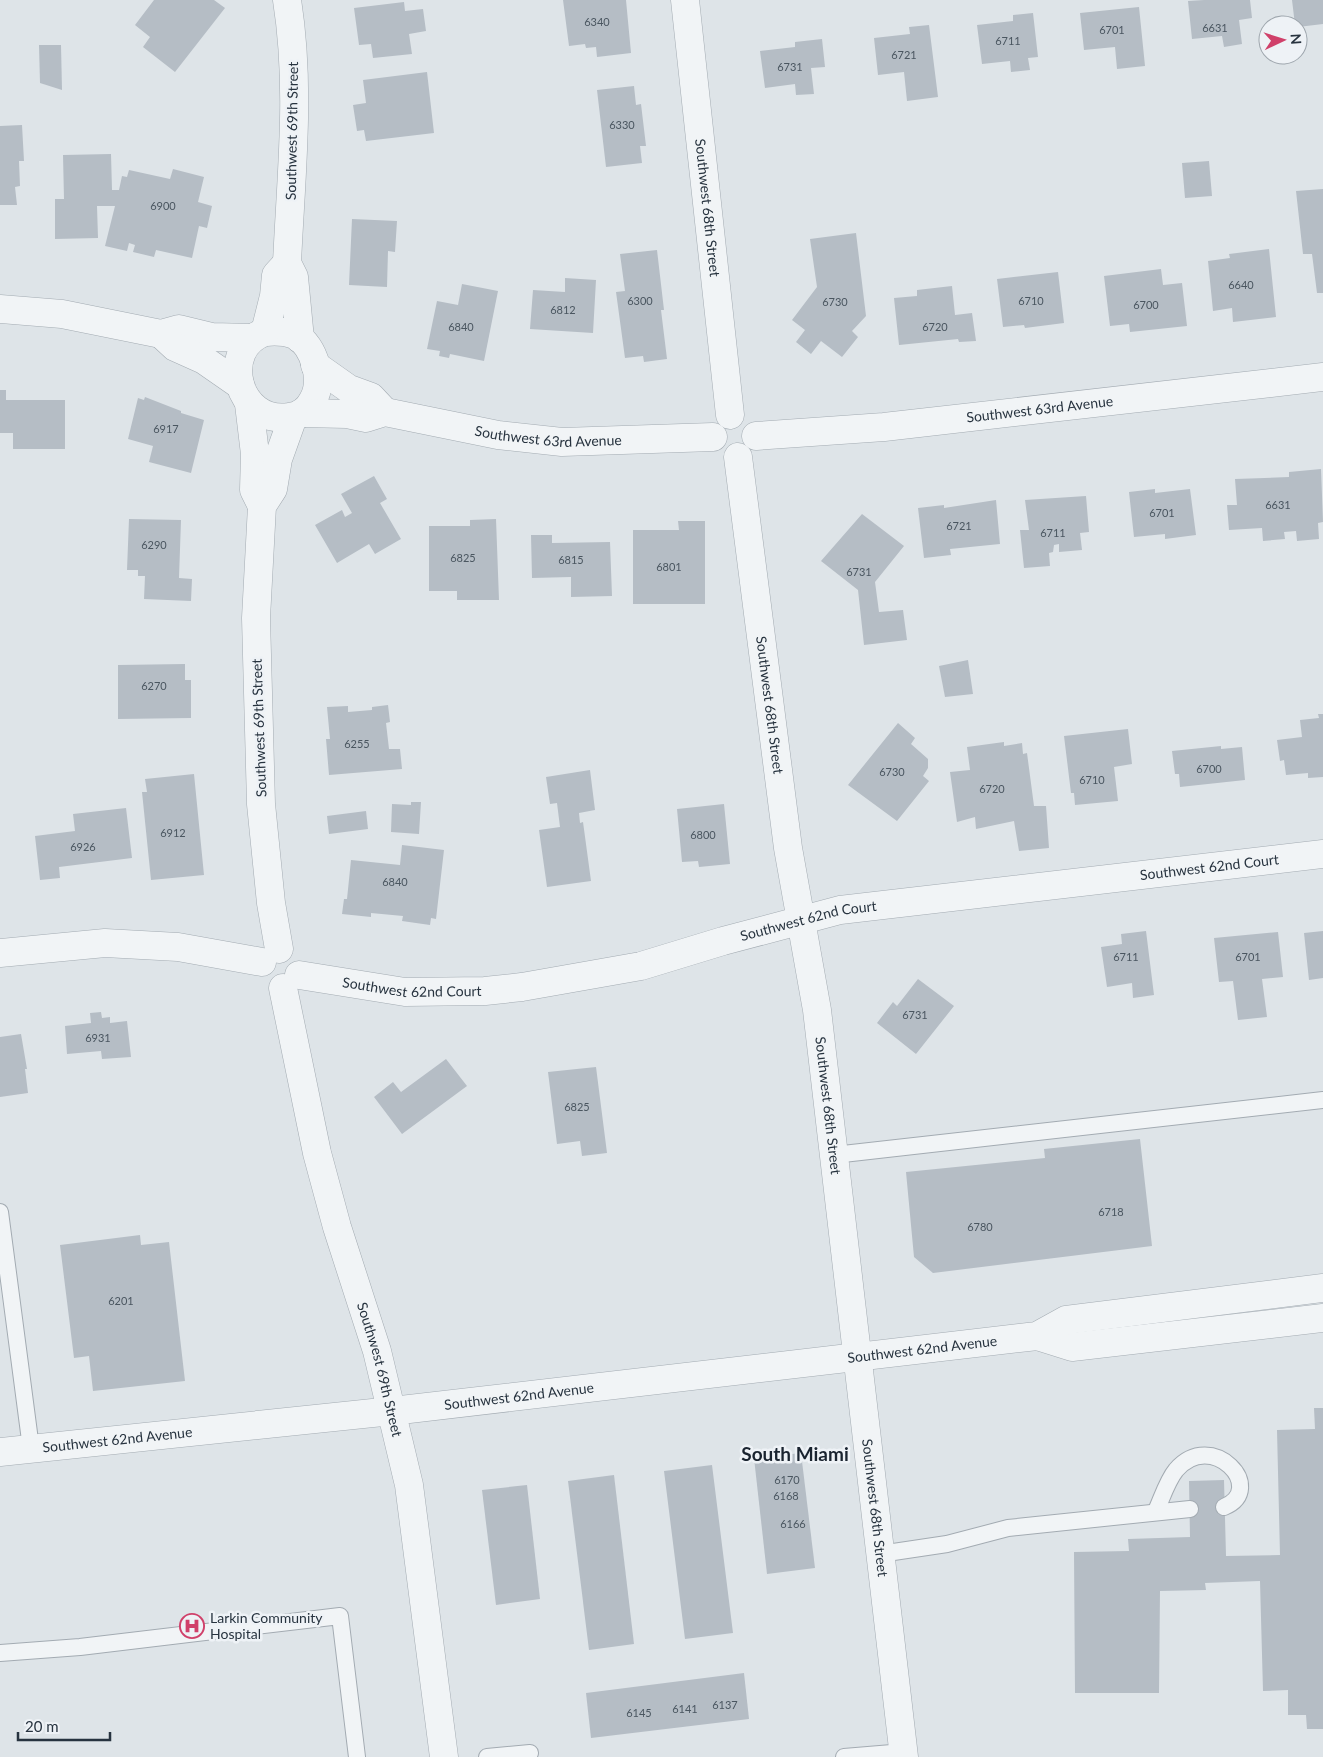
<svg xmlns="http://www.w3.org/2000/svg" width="1323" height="1757" font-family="Lato,sans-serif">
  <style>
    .building { fill: #b5bdc5 }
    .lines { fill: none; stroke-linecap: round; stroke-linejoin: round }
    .service-casing { stroke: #a3abb2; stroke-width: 18 }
    .minor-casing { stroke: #a3abb2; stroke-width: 29 }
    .tertiary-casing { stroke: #a3abb2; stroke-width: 29 }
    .service { stroke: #f1f4f6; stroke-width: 16 }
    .minor { stroke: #f1f4f6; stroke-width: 28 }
    .tertiary { stroke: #f1f4f6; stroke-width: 28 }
    .labels { text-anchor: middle; stroke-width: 5; stroke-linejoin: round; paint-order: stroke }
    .number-label { font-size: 11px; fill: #4a5660 }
    .street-label { font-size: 14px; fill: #27333f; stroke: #eef2f6 }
    .poi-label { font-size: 14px; fill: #27333f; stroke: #eef2f6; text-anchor: start }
    .district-label { font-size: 19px; font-weight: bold; fill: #1a2430; stroke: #eef2f6 }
  </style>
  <rect width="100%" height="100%" fill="#dee4e8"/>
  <g class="building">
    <polygon points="154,0 214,0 225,8 175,72 143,47 150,37 135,25"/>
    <polygon points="563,0 626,0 631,53 597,57 596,47 586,48 585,44 569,46"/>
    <polygon points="1204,0 1250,0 1252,18 1239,20 1242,44 1224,47 1222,36 1192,39 1188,1"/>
    <polygon points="1292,0 1323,0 1323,24 1298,27 1298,25 1295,25"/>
    <polygon points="404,2 405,11 423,9 426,31 409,34 412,54 373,58 371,44 359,45 354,8"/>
    <polygon points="1139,7 1145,66 1117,69 1115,47 1084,50 1080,13"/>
    <polygon points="1033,13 1038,57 1028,58 1030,70 1011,72 1010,61 982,64 977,25 1013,21 1013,15"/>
    <polygon points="929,25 938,97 907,101 904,72 878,75 874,38 910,34 909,27"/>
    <polygon points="822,39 825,67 811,68 814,94 796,95 795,84 765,88 760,51 795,47 795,42"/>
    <polygon points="39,45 61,45 62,90 40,83"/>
    <polygon points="427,72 434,133 366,141 364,130 357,131 353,105 366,103 363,80"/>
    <polygon points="634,86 636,105 641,104 646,146 640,146 642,163 606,167 597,90"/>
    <polygon points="22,125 24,161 19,161 20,186 15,187 17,205 0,205 0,126"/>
    <polygon points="111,154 112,190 119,190 122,176 127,177 129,170 170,179 173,169 204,177 198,202 212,206 207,228 199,226 192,258 156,250 154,257 133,252 135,245 129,243 127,251 105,246 115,206 97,206 98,238 55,239 55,199 64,199 63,155"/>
    <polygon points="1209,161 1212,196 1185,198 1182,163"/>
    <polygon points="1323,189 1323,293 1317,293 1312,254 1303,254 1296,191"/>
    <polygon points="352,219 397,221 395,252 388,251 387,287 349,285"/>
    <polygon points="856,233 866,316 852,331 858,337 842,357 821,341 811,354 796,342 805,330 792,320 817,287 810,239"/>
    <polygon points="1269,249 1276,317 1233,322 1232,308 1213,311 1208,261 1230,258 1229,254"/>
    <polygon points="657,250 664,310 661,310 667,359 644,362 643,356 625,358 616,292 625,291 620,254"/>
    <polygon points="1161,269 1163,285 1182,283 1187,326 1130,332 1129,324 1110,326 1104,276"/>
    <polygon points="1058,272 1064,323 1025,328 1024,325 1003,327 997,279"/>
    <polygon points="565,278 596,280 593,333 530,329 533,290 565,292"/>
    <polygon points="462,284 498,291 484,361 450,354 449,358 439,356 440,351 427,349 437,301 458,305"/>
    <polygon points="952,286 955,315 972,313 976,341 959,342 958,339 899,345 894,298 917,296 917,290"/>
    <polygon points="0,390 6,390 6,400 65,400 65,449 13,449 13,433 0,433"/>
    <polygon points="145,397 181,411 181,413 204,420 191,473 149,462 153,446 128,439 138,398 144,400"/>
    <polygon points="1321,469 1323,522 1318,523 1319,539 1297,541 1296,531 1284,532 1285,539 1263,541 1262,528 1229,530 1227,505 1237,505 1235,479 1289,477 1289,472"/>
    <polygon points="374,476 387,499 380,503 401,539 375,554 369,544 337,563 315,525 342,510 345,517 352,513 341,494"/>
    <polygon points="1155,489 1155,493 1190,489 1196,535 1165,539 1165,534 1134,537 1129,492"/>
    <polygon points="1086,496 1089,532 1080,533 1082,550 1059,552 1059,544 1054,545 1053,552 1049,553 1050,566 1024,568 1020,530 1029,530 1025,500"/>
    <polygon points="996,500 1000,544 950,549 951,555 924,558 918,508 944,505 944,508"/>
    <polygon points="862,514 904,546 875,582 879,612 903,610 907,640 864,645 858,590 821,561"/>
    <polygon points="129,519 181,520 179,578 192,579 191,601 144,599 145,576 138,576 138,570 127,570"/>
    <polygon points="496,519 499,600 457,600 457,591 429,591 429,526 470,526 470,520"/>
    <polygon points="678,521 705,521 705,604 633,604 633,530 679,530"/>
    <polygon points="531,535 552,535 552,543 610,542 612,596 571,597 571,577 532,578"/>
    <polygon points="968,660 973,694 945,697 939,666"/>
    <polygon points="185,664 185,680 191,680 191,718 118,719 118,665"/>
    <polygon points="388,705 390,722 386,723 389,749 400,749 402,769 329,775 326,739 330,739 327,707 348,706 348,712 372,710 372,707"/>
    <polygon points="1318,714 1323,714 1323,777 1308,778 1308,773 1286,775 1284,760 1280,761 1277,740 1302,737 1300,720 1319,718"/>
    <polygon points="898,723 915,738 911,744 928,759 928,768 923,776 929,781 897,821 848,785"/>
    <polygon points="1128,729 1132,764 1114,767 1118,801 1075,805 1074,793 1071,793 1064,736"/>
    <polygon points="1004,742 1004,746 1022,743 1023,754 1027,753 1034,806 1046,806 1049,848 1019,851 1014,821 976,829 975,817 957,822 950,772 970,770 967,747"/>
    <polygon points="1221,746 1221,749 1242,747 1245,780 1180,787 1179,774 1175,774 1172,751"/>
    <polygon points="590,770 595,810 579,813 580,823 583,822 591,881 547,887 539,830 560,827 557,803 550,804 546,777"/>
    <polygon points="194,774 204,875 151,880 142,792 147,792 145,779"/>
    <polygon points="411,802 421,802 419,834 391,832 392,804 411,805"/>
    <polygon points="724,804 730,864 699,867 698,861 682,862 677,809"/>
    <polygon points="126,808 132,858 59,867 60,878 40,880 35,836 75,831 73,814"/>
    <polygon points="366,811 368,829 329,834 327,816"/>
    <polygon points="402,845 444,850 436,919 431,918 430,925 402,921 403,916 371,913 371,917 342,914 344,899 347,899 351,860 400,865"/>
    <polygon points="1146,931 1154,995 1133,998 1132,983 1107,987 1101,947 1122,944 1121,934"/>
    <polygon points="1323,931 1323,978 1309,980 1304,933"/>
    <polygon points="1278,932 1283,977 1262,979 1267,1017 1238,1020 1233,981 1219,982 1214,938"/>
    <polygon points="918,979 954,1006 916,1054 877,1023 893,1002 897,1006"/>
    <polygon points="101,1012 102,1018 110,1017 110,1023 127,1021 131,1057 102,1059 101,1051 67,1054 65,1026 91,1023 90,1013"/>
    <polygon points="21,1034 27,1069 25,1069 28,1093 0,1097 0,1037"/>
    <polygon points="446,1059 467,1086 402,1134 374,1097 393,1082 401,1092"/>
    <polygon points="596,1067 607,1153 582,1156 580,1141 557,1144 548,1072"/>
    <polygon points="1140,1139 1152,1246 933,1273 914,1257 906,1172 1045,1158 1044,1149"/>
    <polygon points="140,1235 141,1245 169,1242 185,1381 93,1391 89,1356 74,1358 60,1245"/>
    <polygon points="1314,1408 1323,1408 1323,1729 1307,1729 1306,1715 1288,1715 1288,1690 1263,1691 1260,1581 1205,1583 1206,1590 1160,1591 1159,1693 1075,1693 1074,1552 1129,1551 1128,1539 1190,1537 1189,1481 1224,1480 1226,1556 1280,1555 1277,1430 1315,1429"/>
    <polygon points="801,1453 815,1568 767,1574 754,1458"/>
    <polygon points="712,1465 733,1633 685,1639 664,1471"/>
    <polygon points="614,1475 634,1644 589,1650 568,1481"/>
    <polygon points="527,1485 540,1599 496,1605 482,1490"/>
    <polygon points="744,1673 749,1719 591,1738 586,1693"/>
  </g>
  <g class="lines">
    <defs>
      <g id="service">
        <polyline points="834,1155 1323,1100"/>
        <polyline points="0,1212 31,1448"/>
        <path d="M1156 1511C1162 1498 1167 1481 1176 1470 1212 1428 1268 1489 1224 1507"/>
        <polyline points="880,1554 947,1544 1008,1528 1190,1509"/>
        <polyline points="0,1653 80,1647 340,1616 357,1757"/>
        <polyline points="487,1757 530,1753"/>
        <polyline points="844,1757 904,1752"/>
      </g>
      <g id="minor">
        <path d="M287 0C301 88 291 175 287 263L294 277 300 339"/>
        <path id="s1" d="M685 0 730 415"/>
        <polyline points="0,309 62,314 161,334 179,329 212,337 252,338"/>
        <path d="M265 332C275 331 285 331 295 335 315 346 324 381 313 400 308 410 300 416 289 417 237 425 218 348 265 332Z"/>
        <polyline points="265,332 274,296 276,275 287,263"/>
        <polyline points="161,334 175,347 204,360 240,385"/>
        <polyline points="315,365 349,389 371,397 385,412"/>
        <polyline points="249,404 255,454 254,490 262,506"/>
        <path id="s2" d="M302 413 347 414 366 418 385 412 498 435 562 442 713 437"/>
        <path id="s3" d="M756 436 884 427 1323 377"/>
        <path id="s4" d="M738 457 788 848 817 1010 904 1757"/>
        <polyline points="279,949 271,903 261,804 256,618 262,506 273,489 278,459 293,417"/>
        <polyline points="0,953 105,943 178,947 262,962"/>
        <path id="s5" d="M299 975 405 992 485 991 522 987 641 966 723 941 840 910 1323 854"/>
        <path id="s6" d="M283 988 317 1153 337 1227 377 1351 409 1485 444 1757"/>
      </g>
      <g id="tertiary">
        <polyline points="1037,1336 1072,1347 1323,1318"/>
        <path id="s7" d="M0 1452 392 1411 1037 1336 1066 1320 1323 1288"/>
      </g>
    </defs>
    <use href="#service" class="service-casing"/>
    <use href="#minor" class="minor-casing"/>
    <use href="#tertiary" class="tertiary-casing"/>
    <use href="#service" class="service"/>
    <use href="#minor" class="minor"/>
    <use href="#tertiary" class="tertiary"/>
  </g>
  <defs>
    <symbol id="hospital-ring" viewBox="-11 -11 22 22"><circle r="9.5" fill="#eef2f6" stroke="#d0406a" stroke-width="1.5"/><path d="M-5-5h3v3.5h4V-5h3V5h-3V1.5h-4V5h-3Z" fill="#d0406a"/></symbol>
  </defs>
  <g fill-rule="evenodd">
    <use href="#hospital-ring" x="178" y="1612" width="28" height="28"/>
  </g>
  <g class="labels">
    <g class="number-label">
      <text x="597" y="26">6340</text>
      <text x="1215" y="32">6631</text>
      <text x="1112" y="34">6701</text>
      <text x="1008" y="45">6711</text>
      <text x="904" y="59">6721</text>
      <text x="790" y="71">6731</text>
      <text x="622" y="129">6330</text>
      <text x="163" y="210">6900</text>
      <text x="1241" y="289">6640</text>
      <text x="640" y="305">6300</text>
      <text x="1031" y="305">6710</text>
      <text x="835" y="306">6730</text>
      <text x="1146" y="309">6700</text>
      <text x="563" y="314">6812</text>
      <text x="461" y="331">6840</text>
      <text x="935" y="331">6720</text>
      <text x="166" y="433">6917</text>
      <text x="1278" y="509">6631</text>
      <text x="1162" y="517">6701</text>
      <text x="959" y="530">6721</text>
      <text x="1053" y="537">6711</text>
      <text x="154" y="549">6290</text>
      <text x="463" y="562">6825</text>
      <text x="571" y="564">6815</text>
      <text x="669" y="571">6801</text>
      <text x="859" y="576">6731</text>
      <text x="154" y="690">6270</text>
      <text x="357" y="748">6255</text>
      <text x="1209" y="773">6700</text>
      <text x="892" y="776">6730</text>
      <text x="1092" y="784">6710</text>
      <text x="992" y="793">6720</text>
      <text x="173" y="837">6912</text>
      <text x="703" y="839">6800</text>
      <text x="83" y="851">6926</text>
      <text x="395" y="886">6840</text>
      <text x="1126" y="961">6711</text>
      <text x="1248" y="961">6701</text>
      <text x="915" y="1019">6731</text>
      <text x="98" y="1042">6931</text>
      <text x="577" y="1111">6825</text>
      <text x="1111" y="1216">6718</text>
      <text x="980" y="1231">6780</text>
      <text x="121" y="1305">6201</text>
      <text x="787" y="1484">6170</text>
      <text x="786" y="1500">6168</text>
      <text x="793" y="1528">6166</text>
      <text x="725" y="1709">6137</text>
      <text x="685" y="1713">6141</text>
      <text x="639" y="1717">6145</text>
    </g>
    <g class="street-label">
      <text transform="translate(292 131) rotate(-89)" y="5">Southwest 69th Street</text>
      <text dy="5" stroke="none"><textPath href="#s1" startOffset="209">Southwest 68th Street</textPath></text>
      <text dy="5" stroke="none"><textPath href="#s3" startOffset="285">Southwest 63rd Avenue</textPath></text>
      <text dy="5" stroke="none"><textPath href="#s2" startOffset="250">Southwest 63rd Avenue</textPath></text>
      <text dy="5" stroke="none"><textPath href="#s4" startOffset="250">Southwest 68th Street</textPath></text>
      <text transform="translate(259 728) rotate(-92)" y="5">Southwest 69th Street</text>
      <text dy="5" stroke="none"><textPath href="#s5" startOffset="924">Southwest 62nd Court</textPath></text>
      <text dy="5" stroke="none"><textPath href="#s5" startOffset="519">Southwest 62nd Court</textPath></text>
      <text dy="5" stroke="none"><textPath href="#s5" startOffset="114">Southwest 62nd Court</textPath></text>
      <text dy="5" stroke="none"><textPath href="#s4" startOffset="655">Southwest 68th Street</textPath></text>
      <text dy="5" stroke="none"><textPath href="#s7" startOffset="928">Southwest 62nd Avenue</textPath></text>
      <text dy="5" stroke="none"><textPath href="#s6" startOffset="394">Southwest 69th Street</textPath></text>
      <text dy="5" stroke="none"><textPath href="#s7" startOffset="522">Southwest 62nd Avenue</textPath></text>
      <text dy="5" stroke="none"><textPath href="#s7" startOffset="118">Southwest 62nd Avenue</textPath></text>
      <text dy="5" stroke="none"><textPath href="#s4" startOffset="1060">Southwest 68th Street</textPath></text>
    </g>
    <g class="poi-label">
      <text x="210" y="1623">Larkin Community<tspan x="210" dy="16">Hospital</tspan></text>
    </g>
    <g class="district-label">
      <text x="795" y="1461">South Miami</text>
    </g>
  </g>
  <g transform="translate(1283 40) rotate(86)"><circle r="24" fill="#eef2f6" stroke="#9ea6ad"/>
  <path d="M0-4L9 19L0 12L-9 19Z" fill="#d0406a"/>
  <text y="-8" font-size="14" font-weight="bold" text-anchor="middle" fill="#27333f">N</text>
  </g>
  <path d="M18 1732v8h92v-8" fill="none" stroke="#27333f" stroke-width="2.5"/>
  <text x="25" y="1732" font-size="15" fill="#27333f" stroke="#eef2f6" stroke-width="4" paint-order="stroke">20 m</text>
</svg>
